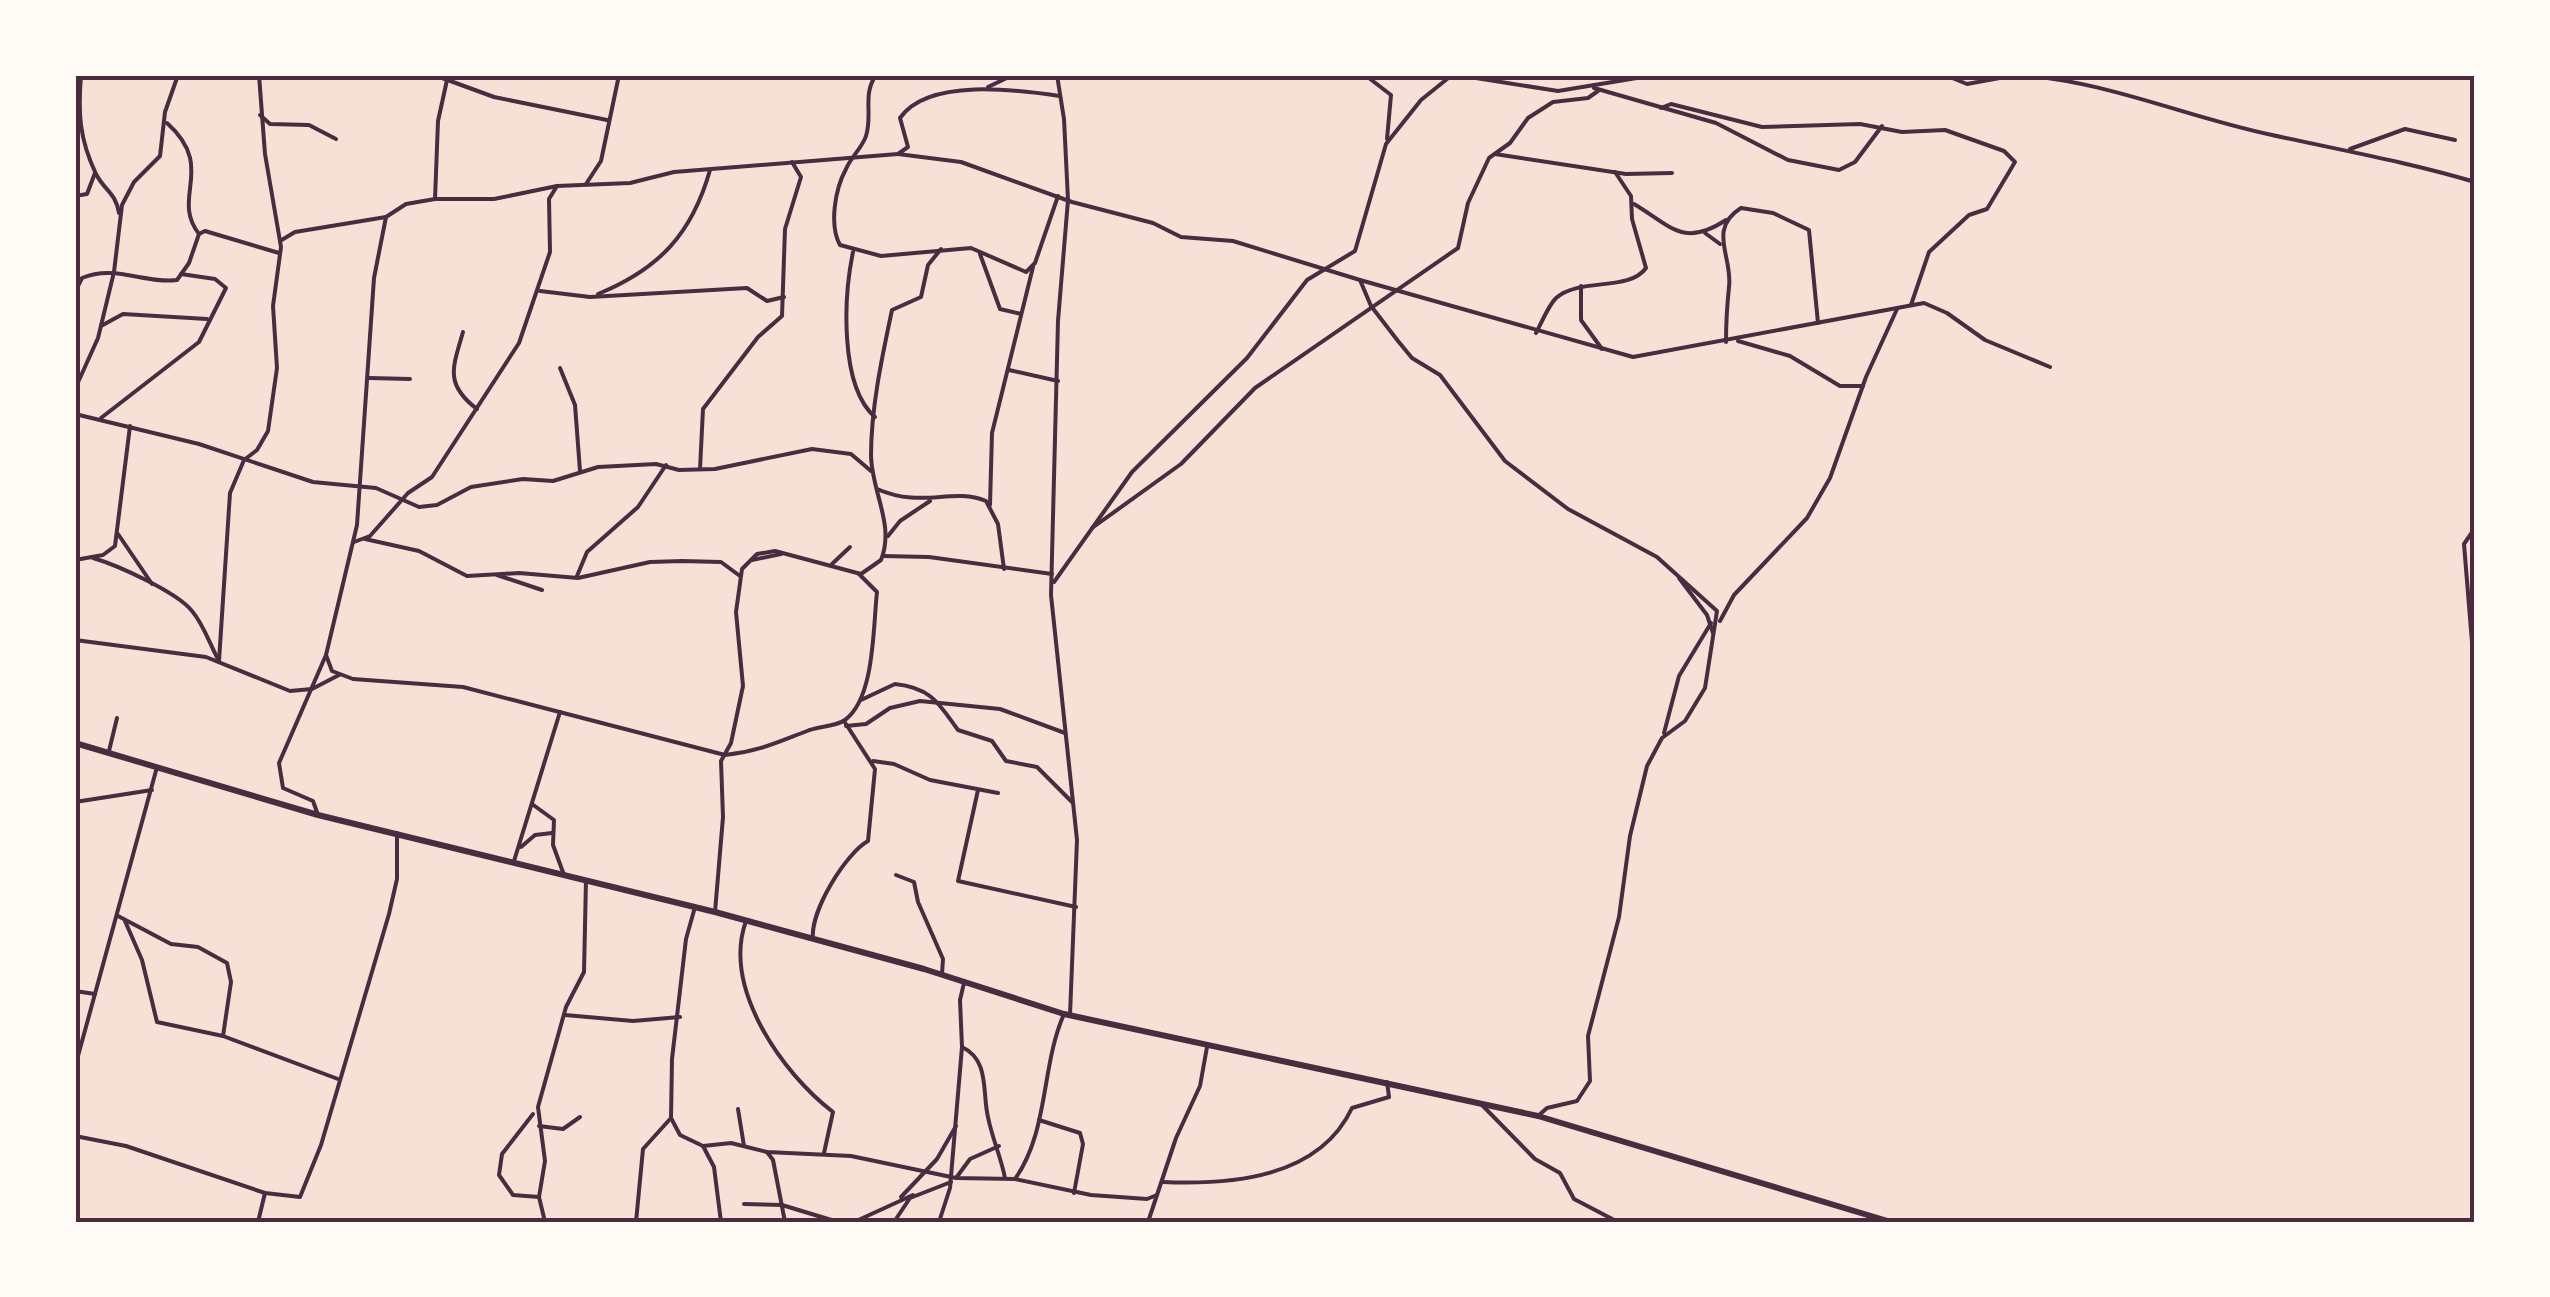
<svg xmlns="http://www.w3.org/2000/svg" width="2550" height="1297" font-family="Roboto,sans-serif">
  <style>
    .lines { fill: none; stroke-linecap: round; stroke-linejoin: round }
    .minor { stroke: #4a2c40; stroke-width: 4 }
    .secondary { stroke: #4a2c40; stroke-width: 6 }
    .neatline { fill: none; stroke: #4a2c40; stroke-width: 4 }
  </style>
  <rect width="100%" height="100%" fill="#f7e1d7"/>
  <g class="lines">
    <g class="minor">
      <path d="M81 75C78 113 79 138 96 174 104 190 116 193 119 213"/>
      <polyline points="434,75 494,97 607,120"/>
      <path d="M876 75C862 95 873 114 866 136 862 148 851 157 846 169 835 189 829 225 840 245L881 256 971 248 1026 272 1035 263 1058 196"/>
      <polyline points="1057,75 1064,119 1068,200 1058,321 1051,595 1077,840 1070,1015"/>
      <polyline points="1365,75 1391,95 1387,139"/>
      <polyline points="1457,75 1558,91 1655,75"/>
      <polyline points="1945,75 1967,84 2016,75"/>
      <path d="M2016 75C2105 80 2185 117 2272 135 2340 150 2408 162 2475 182"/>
      <polyline points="988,87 1013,75"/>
      <polyline points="1594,88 1716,123 1788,160 1839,170 1855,162 1882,126"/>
      <polyline points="1661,108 1671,104 1762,127 1860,124 1902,132 1945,130 2004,151 2015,162 1987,209 1969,215 1929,252 1911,305"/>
      <polyline points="260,115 270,124 309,125 336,139"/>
      <path d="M167 123C217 168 170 197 199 234"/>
      <polyline points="2350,149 2405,129 2455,140"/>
      <polyline points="898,154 961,162 1072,202 1153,223 1181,237 1233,241 1360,280 1371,306 1398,341 1412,358 1440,375 1505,461 1568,509 1657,557 1717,611 1705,688 1685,721 1662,738 1647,766 1630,836 1619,917 1588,1036 1590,1081 1577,1101 1547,1108 1538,1116"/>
      <polyline points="1495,154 1626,174 1672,173"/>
      <polyline points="586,184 601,161 619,75"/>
      <polyline points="75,196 87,194 95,173"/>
      <polyline points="435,199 438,121 447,80"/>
      <path d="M1634 204C1671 226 1683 248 1726 220"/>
      <polyline points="1705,233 1720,244"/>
      <polyline points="280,241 295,232 386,217"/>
      <path d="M853 252C844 295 839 386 875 417"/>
      <polyline points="980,254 1000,309 1021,314"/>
      <polyline points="1360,280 1633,357 1924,303 1947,313 1985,340 2050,367"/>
      <polyline points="1581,286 1581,320 1602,349"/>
      <polyline points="540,291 590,297 747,288 767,301 784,297"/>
      <path d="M75 292 82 278C115 264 144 284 177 280L189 263 199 234 205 231 279 253"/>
      <path d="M598 294C659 269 692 234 710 170"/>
      <polyline points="101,326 123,314 207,319"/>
      <path d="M463 332C453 367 444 384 477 409"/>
      <path d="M1536 333C1542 322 1548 306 1556 298 1580 277 1629 292 1646 268L1632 219 1631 196 1615 172"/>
      <polyline points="1738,341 1790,356 1840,386 1863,386"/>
      <path d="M1726 342C1726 324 1727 306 1729 287 1733 257 1707 229 1741 208L1773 213 1809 230 1818 323"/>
      <polyline points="560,368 575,405 580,471"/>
      <polyline points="1009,370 1058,381"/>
      <polyline points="369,378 410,379"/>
      <polyline points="75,389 98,338 114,272 122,205 134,182 160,156 165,112 178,75"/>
      <polyline points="75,414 199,444 313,482 376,488 419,507 437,505 471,487 523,479 553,481 598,467 656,464 679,470 715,469 812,449 851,454 871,471"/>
      <polyline points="101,418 199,342 226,288 215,279 181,274"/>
      <polyline points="700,469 703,409 758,337 782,316 785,229 801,177 792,162"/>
      <path d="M877 489C923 509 951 487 986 501L998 524 1004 569"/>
      <polyline points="990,505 992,433 1033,267"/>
      <polyline points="1092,528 1181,464 1255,388 1458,248 1468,203 1489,158 1510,143 1528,118 1553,102 1588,98 1598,91"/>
      <polyline points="2475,528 2464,544 2475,679"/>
      <polyline points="118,534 152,584"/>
      <polyline points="888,536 900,521 930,501"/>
      <polyline points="365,539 419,551 467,576 519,573 578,578 650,562 682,561 721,562 740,576"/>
      <polyline points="354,542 370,536 408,493 432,477 519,343 550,252 549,199 557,186"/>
      <polyline points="883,556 929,557 1052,574"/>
      <path d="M93 558C117 565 177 592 192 611 204 625 210 645 219 661"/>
      <polyline points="75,560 103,555 115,546 130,426"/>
      <polyline points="752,560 781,554"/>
      <polyline points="832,564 850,547"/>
      <polyline points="497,575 542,590"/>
      <polyline points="577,576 587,552 638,507 666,465"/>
      <polyline points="1679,578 1707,615 1713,633"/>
      <polyline points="1054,582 1132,472 1247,358 1307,280 1355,251 1386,144 1421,100 1452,75"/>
      <polyline points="1720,621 1734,595 1807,518 1830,478 1866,377 1897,309"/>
      <polyline points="75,640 206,657 290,691 312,689 339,675"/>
      <path d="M326 655 332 671 353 679 463 687 725 755C757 752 778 742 807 731 819 726 835 727 845 720 875 698 873 626 877 592L859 574"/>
      <polyline points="219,661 230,493 244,460 257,450 268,431 277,368 273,306 281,247 265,154 259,75"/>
      <path d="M861 700 895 684C932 688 939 704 958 730L992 741 1006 761 1037 767 1072 802"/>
      <polyline points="846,726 866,724 890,708 920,701 1000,709 1065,733"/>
      <polyline points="1664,733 1679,676 1711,623"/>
      <polyline points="109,751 117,718"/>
      <polyline points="873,761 894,764 930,780 998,793"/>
      <polyline points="978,790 958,881 1076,907"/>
      <polyline points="75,802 152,790"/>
      <polyline points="532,804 554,820 553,845 564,875"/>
      <path d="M318 815 313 801 283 788 279 763 326 655 357 525 374 278 386 217 406 204 435 199H494L557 186 630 183 674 172 898 154 908 147 900 118C928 77 1018 90 1060 96"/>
      <polyline points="521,847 535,835 552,833"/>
      <polyline points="514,861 560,712"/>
      <polyline points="896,875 914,882 918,902 943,959 942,974"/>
      <polyline points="695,907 686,939 672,1059 671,1118 680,1135 703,1146 731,1143 767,1152 851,1156 956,1178 1015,1179 1091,1195 1147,1199 1157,1195"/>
      <path d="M715 912 723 817 721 761 731 743 743 686 736 612 742 569 757 554 775 551 861 574 881 560C895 525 872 493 871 456 871 408 882 357 892 310L921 297 928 265 941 249"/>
      <polyline points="118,916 171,944 198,947 227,963 231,982 223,1036"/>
      <polyline points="125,921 142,960 157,1022 223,1036 338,1079"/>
      <path d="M746 921C722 988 782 1073 833 1112L824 1153"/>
      <path d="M813 939C810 911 846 853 868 841L875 769 844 721"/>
      <path d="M964 983 960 1000 962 1047C990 1060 982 1093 988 1117 992 1138 1001 1157 1005 1178"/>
      <polyline points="75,991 95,994"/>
      <polyline points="565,1015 633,1021 680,1017"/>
      <polyline points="75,1067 157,767"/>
      <polyline points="1482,1105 1535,1159 1560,1173 1574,1199 1618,1222"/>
      <polyline points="738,1109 744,1146"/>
      <polyline points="533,1114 502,1154 499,1175 513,1195 539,1197"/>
      <polyline points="1039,1120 1080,1133 1083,1144 1074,1193"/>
      <polyline points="539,1126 563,1129 580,1117"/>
      <polyline points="75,1136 126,1146 265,1193 300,1197 321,1145 389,914 397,879 397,833"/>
      <polyline points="703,1146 714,1167 721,1222"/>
      <polyline points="767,1152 773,1160 785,1222"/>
      <polyline points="956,1178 970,1159 999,1146"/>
      <path d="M1015 1179C1049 1131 1041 1066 1064 1014"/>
      <path d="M1163 1182C1232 1185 1319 1178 1352 1108L1389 1097 1387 1082"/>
      <polyline points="901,1197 937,1159 956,1126"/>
      <polyline points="744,1204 782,1205 838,1222"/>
      <polyline points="258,1222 265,1193"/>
      <polyline points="545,1222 539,1197 545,1161 538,1107 566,1007 584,972 586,880"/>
      <polyline points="636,1222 643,1149 671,1118"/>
      <polyline points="854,1222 913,1195"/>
      <polyline points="894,1222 910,1198 951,1182"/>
      <polyline points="939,1222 950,1188 962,1047"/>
      <polyline points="1148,1222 1176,1138 1200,1086 1207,1047"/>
    </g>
    <polyline class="secondary" points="75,743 318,815 715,912 924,969 1064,1014 1538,1116 1891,1222"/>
  </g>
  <rect width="2550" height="1297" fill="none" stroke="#fffaf5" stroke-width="155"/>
  <rect x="78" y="78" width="2394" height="1142" class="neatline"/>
</svg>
